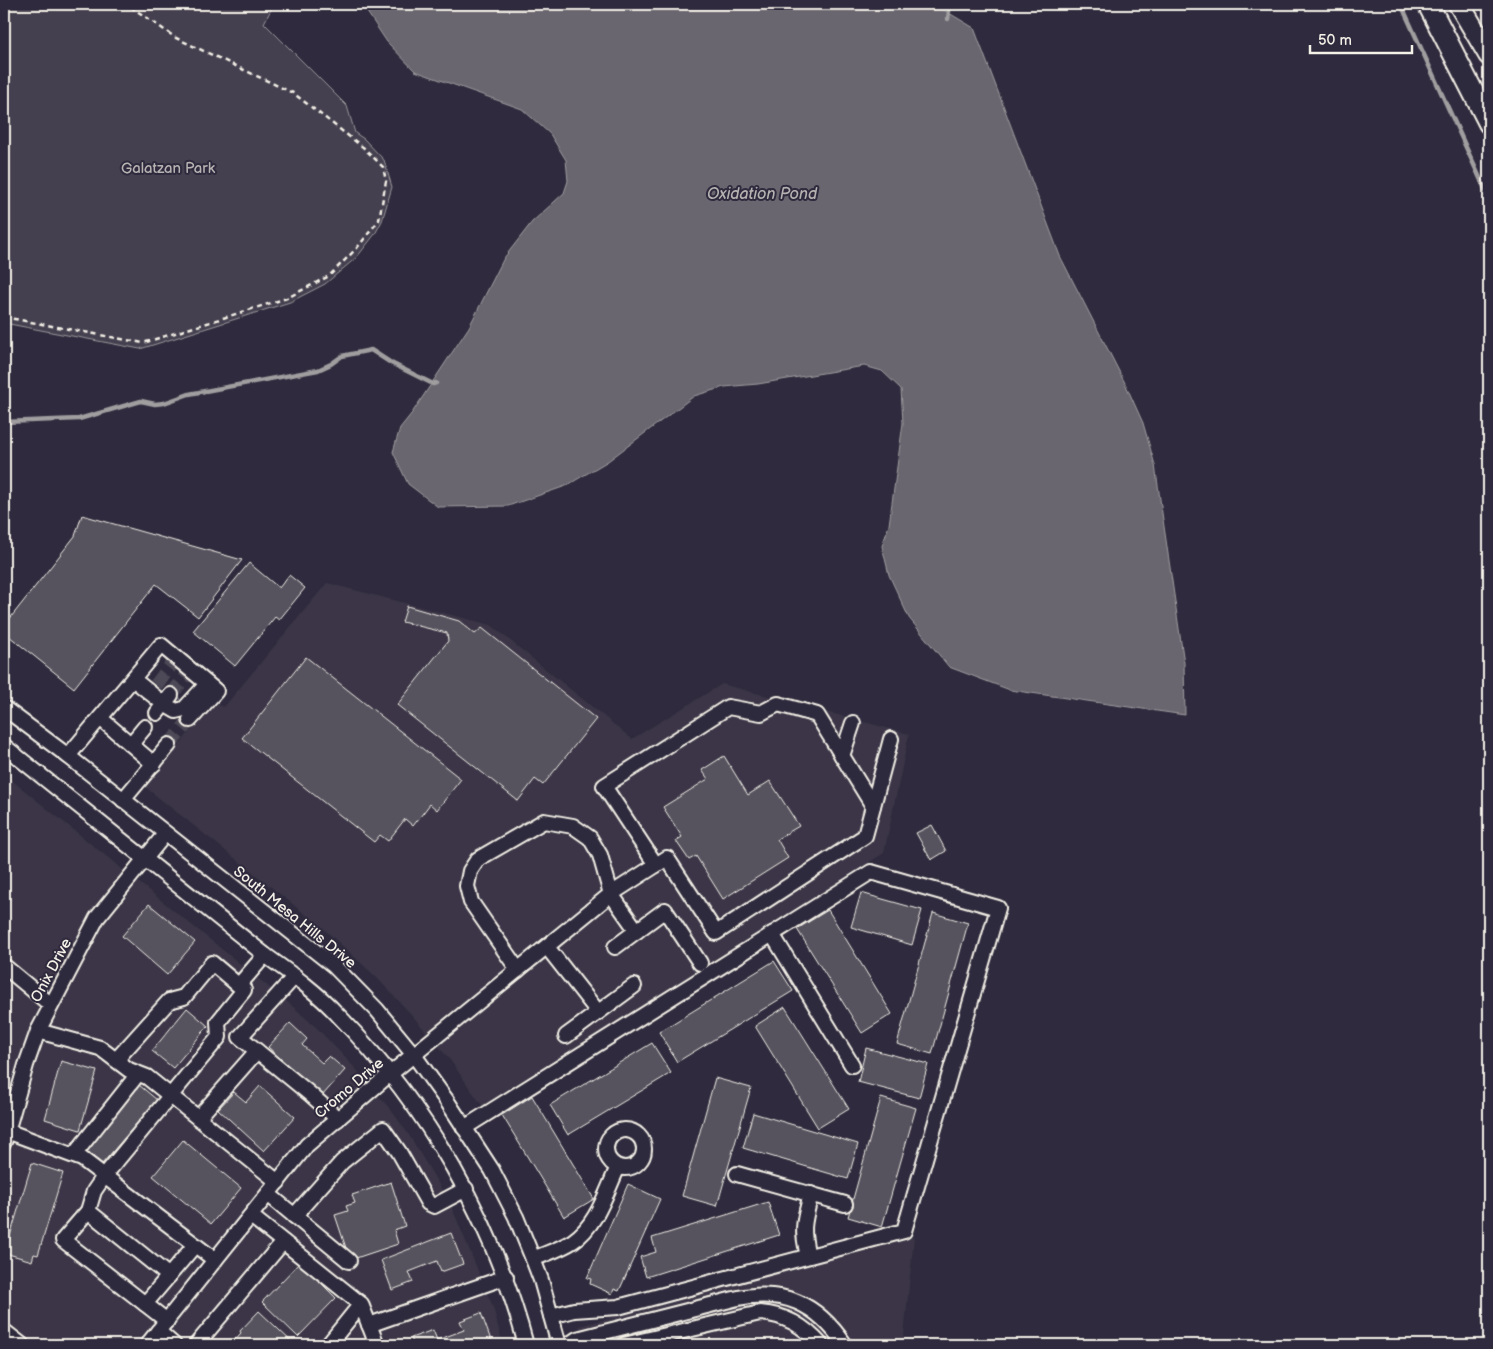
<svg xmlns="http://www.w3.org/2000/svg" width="1493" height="1349" font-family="'Balsamiq Sans',sans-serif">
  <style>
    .built { fill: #3b3647 }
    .green { fill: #454050; stroke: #9c989c }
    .water { fill: #6a6670; stroke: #a19ea0 }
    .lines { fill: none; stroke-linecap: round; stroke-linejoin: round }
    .stream { stroke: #a19ea0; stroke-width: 4.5 }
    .building { fill: #56525f; stroke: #f4f1e8 }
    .minor-tunnel { stroke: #4d4857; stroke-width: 14; stroke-dasharray: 14 7; stroke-linecap: butt }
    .minor-casing { stroke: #f4f1e8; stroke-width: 18 }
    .highway-casing { stroke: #f4f1e8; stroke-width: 24 }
    .path { stroke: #f4f1e8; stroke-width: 2.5; stroke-dasharray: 5 4; stroke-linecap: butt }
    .minor { stroke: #2f2a3d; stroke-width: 14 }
    .highway { stroke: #2f2a3d; stroke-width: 20 }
    .labels { text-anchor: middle; stroke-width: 4; stroke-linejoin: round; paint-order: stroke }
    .park-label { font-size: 15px; fill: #b7b3b3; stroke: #2f2a3d }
    .street-label { font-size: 15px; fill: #f4f1e8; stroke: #2f2a3d }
    .water-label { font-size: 16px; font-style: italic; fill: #b6b2b2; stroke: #2f2a3d }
  </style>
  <rect width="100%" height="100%" fill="#2f2a3d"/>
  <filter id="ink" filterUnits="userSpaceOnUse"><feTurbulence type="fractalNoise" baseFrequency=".02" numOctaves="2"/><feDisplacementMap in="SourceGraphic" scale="10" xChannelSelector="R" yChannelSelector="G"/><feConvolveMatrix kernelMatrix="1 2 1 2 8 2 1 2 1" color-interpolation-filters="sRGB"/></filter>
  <g filter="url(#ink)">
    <g class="built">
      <polygon points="327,583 491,625 632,739 722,684 909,734 884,853 483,1107 450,1060 410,1013 376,977 324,929 145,787 213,703 224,707"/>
      <polygon points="4,774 290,1004 317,1028 353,1066 391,1110 409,1135 450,1203 493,1307 503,1345 4,1345"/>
      <polygon points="914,1237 903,1345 584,1345 579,1326"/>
    </g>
    <polygon class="green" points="4,4 274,4 264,23 347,106 355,133 364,139 384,160 392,187 382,221 375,234 357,257 325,284 290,302 140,349 4,323"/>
    <polygon class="water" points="365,4 934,4 974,28 1060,256 1125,383 1143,423 1155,465 1184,663 1185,715 1010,690 949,667 909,618 889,575 882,546 889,525 903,423 901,389 882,371 864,366 758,384 724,387 694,396 608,461 566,486 508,506 438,507 408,484 393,452 400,428 412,413 469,327 504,258 532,222 564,193 568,181 566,160 550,134 522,109 415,71 387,42 365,9"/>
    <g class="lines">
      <g class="stream">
        <polyline points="1401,4 1489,198"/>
        <polyline points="948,19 950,4"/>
        <polyline points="4,422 79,419 141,401 155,404 164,403 189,394 318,370 331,364 342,356 371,350 391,363 433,384 436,383"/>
      </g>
    </g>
    <g class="building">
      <polygon points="82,515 242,560 198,617 156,584 74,688 4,632 4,626 75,536"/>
      <polygon points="249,563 279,588 289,575 305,588 279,620 275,617 235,666 193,631"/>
      <polygon points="407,606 459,621 475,634 482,628 596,719 543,785 535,779 518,801 397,705 448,641 447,633 402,622"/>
      <polygon points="306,657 461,779 437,810 430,804 413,826 405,819 388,841 380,835 374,842 242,738"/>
      <polygon points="724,756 748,795 770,781 799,826 777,839 788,858 723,899 696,856 689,860 676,841 682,837 663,807 708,779 702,770"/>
      <polygon points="932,825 946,851 931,860 916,833"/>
      <polygon points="861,893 922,910 912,945 851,927"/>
      <polygon points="149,904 195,942 167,975 122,936"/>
      <polygon points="828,910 892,1014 862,1033 797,929"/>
      <polygon points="933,913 968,923 932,1054 897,1044"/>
      <polygon points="774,961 793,991 677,1062 659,1032"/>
      <polygon points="785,1007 849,1109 818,1128 755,1026"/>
      <polygon points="187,1008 208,1026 173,1068 152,1051"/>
      <polygon points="290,1023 307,1039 302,1045 322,1063 329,1056 345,1070 322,1096 268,1047"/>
      <polygon points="652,1043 671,1073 568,1135 550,1105"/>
      <polygon points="866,1048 928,1064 919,1098 858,1082"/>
      <polygon points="61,1061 97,1071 80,1130 45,1119"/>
      <polygon points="715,1078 751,1088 717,1206 682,1196"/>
      <polygon points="139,1085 157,1100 102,1164 84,1149"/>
      <polygon points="260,1086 295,1117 264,1151 218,1109 234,1092 246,1102"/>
      <polygon points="532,1096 594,1199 564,1217 502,1115"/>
      <polygon points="881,1098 916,1108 882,1227 848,1217"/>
      <polygon points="753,1113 858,1144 848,1179 743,1148"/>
      <polygon points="183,1140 241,1188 211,1224 153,1176"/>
      <polygon points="32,1163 63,1173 38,1255 34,1254 32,1261 5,1253"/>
      <polygon points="391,1182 405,1226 394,1230 398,1244 350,1260 335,1215 348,1211 346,1206 355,1203 352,1195"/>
      <polygon points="628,1184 660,1199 619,1291 614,1289 612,1294 590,1284 591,1279 587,1278"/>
      <polygon points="768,1202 779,1235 646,1277 640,1257 656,1252 652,1238"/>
      <polygon points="451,1233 463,1264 441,1272 437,1261 409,1272 413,1282 392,1290 381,1260"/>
      <polygon points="300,1262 336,1298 298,1337 262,1302"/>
      <polygon points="259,1311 295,1345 230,1345 241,1333 240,1331"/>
      <polygon points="481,1313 492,1343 485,1345 414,1345 411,1338 433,1330 437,1340 464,1330 460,1321"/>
    </g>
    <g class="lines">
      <g class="minor-tunnel">
        <polyline points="156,685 172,664"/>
        <polyline points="171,695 186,676"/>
        <polyline points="169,745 190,720"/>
      </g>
      <defs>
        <g id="minor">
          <polyline points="133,679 164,704 157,713"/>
          <polyline points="171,695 164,704 176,711 184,709 207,684"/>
          <polyline points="4,708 68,756 334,966 377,1010 414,1055 447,1101 492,1170 516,1217 533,1259 541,1280 559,1345"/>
          <polyline points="100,718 154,764"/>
          <polyline points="131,744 145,727"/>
          <path d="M4 746 265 955C290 973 317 992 338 1015 428 1107 493 1221 526 1345"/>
          <polyline points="68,756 161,645 216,691 190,720"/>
          <polyline points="842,756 853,723"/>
          <polyline points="123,800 169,745"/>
          <polyline points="656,865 604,786 728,707 761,713 778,704 817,715 873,806"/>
          <polyline points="772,934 852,1065"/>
          <polyline points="547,947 598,1012"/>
          <polyline points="615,947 665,910 700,963"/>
          <polyline points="4,966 51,1005"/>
          <polyline points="518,970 471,902 467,886 470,871 478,859 544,821 573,826 590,838 600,855 611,894 637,931"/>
          <polyline points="295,976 240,1037 310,1094 338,1119"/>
          <polyline points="239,985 265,955"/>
          <polyline points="38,1031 100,1048 129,1070 147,1077 278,1182"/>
          <polyline points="566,1036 634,986"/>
          <polyline points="116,1060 169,1001 184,997 212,963 244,990 218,1022 219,1037 105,1175 94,1191 88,1211 63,1240 167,1321"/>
          <polyline points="198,1118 257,1051"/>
          <polyline points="464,1128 871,872 998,908 904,1231 618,1307 574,1310 551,1316"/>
          <circle cx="625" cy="1149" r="19"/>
          <polyline points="7,1131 82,1159 215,1260"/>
          <polyline points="4,1142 26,1065 38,1031 97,918 165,834"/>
          <polyline points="74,1155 138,1074"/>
          <polyline points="737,1174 845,1204"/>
          <polyline points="268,1194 349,1261"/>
          <polyline points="88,1211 169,1276"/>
          <polyline points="251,1216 361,1304 377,1345"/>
          <polyline points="294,1216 342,1162 383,1129 399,1152 428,1203 434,1206 466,1189"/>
          <path d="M808 1256C801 1228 804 1222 811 1194"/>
          <path d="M533 1259C547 1253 561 1249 573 1241 597 1225 606 1192 618 1167"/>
          <polyline points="145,1304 195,1245"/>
          <polyline points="369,1325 506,1277"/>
          <polyline points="4,1331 22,1345"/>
          <polyline points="158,1331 174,1345"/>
          <polyline points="147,1345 307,1145 390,1074 611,894 667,858 716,933 865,836 891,739"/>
          <polyline points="196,1345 283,1242"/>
          <polyline points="328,1345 361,1304"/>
          <path d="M568 1345 577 1339 734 1299C783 1288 817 1303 845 1345"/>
          <path d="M624 1345 760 1313C786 1315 804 1326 821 1345"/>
        </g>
        <g id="highway">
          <polyline points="1428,4 1489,123"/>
          <polyline points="1459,4 1489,55"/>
        </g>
      </defs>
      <use href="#minor" class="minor-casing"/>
      <use href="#highway" class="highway-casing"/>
      <polyline class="path" points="4,317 143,343 287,298 329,276 357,248 379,220 386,181 383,167 364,148 293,93 176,38 127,4"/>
      <use href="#minor" class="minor"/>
      <use href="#highway" class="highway"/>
    </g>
  </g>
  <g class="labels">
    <g class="park-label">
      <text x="168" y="173">Galatzan Park</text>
    </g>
    <g class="street-label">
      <text transform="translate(295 917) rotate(39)" y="5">South Mesa Hills Drive</text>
      <text transform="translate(51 970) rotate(-62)" y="5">Onix Drive</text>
      <text transform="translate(349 1088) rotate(-40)" y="5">Cromo Drive</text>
    </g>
    <g class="water-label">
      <text x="762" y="199">Oxidation Pond</text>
    </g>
  </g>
  <rect width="1493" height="1349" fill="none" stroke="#2f2a3d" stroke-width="20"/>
  <rect x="10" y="10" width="1473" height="1329" fill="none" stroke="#f4f1e8" stroke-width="2" filter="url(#ink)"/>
  <path d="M1310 45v8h102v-8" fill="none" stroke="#f4f1e8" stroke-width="2.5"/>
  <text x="1318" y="45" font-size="15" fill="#f4f1e8" stroke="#2f2a3d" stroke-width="4" paint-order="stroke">50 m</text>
</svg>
